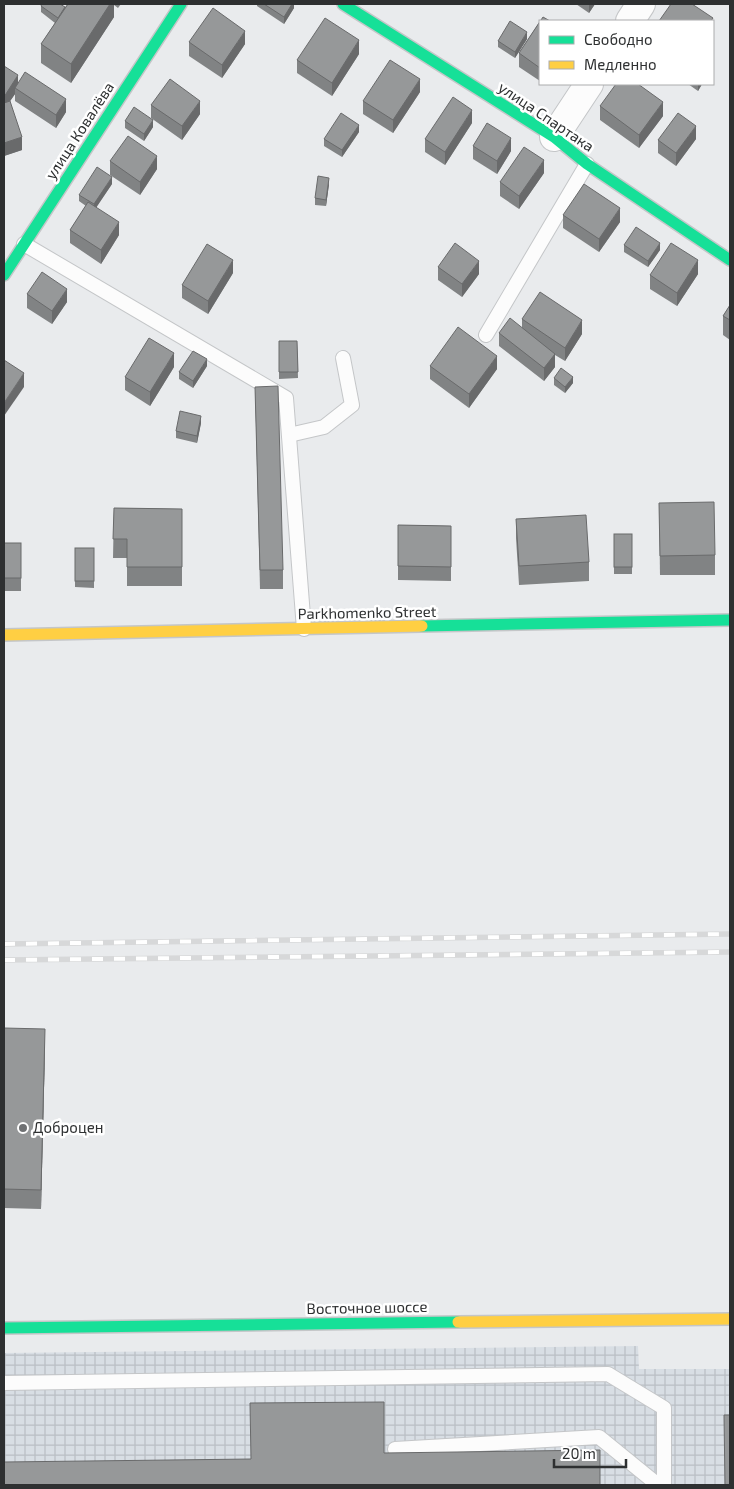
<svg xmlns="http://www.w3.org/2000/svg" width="734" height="1489" font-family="'Exo 2',sans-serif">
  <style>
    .industrial { fill: url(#industrial-grid) }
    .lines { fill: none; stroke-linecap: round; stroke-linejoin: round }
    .lane-casing { stroke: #c4c6c8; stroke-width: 16 }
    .street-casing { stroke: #c4c6c8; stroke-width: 30 }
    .fast-casing { stroke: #c4c6c8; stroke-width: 14 }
    .slow-casing { stroke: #c4c6c8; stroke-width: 14 }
    .lane { stroke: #fcfcfc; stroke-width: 14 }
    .street { stroke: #fcfcfc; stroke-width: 28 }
    .fast { stroke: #16e098; stroke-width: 11 }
    .slow { stroke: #ffcf43; stroke-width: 11 }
    .rail-casing { stroke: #d7d8d9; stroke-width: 5.5 }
    .rail { stroke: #fff; stroke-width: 4; stroke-dasharray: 11; stroke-linecap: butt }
    .wall { fill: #818384 }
    .shaded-wall { fill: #696a6b }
    .building { fill: #969899; stroke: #696a6b }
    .poi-dot { fill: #6f7173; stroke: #fff; stroke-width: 2 }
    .labels { text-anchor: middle; stroke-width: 5; stroke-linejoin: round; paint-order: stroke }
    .street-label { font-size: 15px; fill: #2e3031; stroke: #fff }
    .poi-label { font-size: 15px; fill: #2e3031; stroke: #fff; text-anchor: start }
  </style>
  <defs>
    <pattern id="industrial-grid" width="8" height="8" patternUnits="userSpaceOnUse" patternTransform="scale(1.25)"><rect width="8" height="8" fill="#d8dee4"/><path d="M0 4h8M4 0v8" fill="none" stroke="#babfc4"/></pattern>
  </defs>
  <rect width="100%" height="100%" fill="#e9ebed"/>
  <polygon class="industrial" points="638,1346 639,1369 730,1369 730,1485 4,1485 4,1353"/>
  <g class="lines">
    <defs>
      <g id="lane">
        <polyline points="24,244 286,398 304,629"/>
        <polyline points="486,335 587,164"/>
        <polyline points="289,435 324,427 352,405 343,358"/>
        <polyline points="4,1383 608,1374 664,1408 664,1485"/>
        <polyline points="395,1449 599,1437 658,1485"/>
      </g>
      <g id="street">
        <polyline points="630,21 641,4"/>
        <polyline points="554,137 589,84"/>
      </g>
      <g id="fast">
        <polyline points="343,4 554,137 587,164 730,260"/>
        <polyline points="4,275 181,4"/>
        <polyline points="422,626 730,620"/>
        <polyline points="4,1328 458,1322"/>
      </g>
      <g id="slow">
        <polyline points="4,635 422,626"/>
        <polyline points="458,1322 730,1319"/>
      </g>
    </defs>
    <use href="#lane" class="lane-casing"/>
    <use href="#street" class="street-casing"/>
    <use href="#fast" class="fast-casing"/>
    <use href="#slow" class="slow-casing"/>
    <use href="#lane" class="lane"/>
    <use href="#street" class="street"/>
    <use href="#fast" class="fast"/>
    <use href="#slow" class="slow"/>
    <defs>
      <g id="rail">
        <polyline points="4,944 730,934"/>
        <polyline points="4,960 730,952"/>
      </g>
    </defs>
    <use href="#rail" class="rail-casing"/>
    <use href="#rail" class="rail"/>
  </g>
  <g class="wall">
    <polygon points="68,4 121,4 118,8 114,5 114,17 71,83 41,63 41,44 55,23 41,12 41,6 65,7"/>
    <polygon points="257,4 294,4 294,8 284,24 257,6"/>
    <polygon points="576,4 595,4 589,13"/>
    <polygon points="540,21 540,81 519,67 519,53"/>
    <polygon points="527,39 515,58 498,47 498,41"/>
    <polygon points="189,42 245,44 222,78 189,56"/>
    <polygon points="359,54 332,96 297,73 297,60"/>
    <polygon points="4,66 18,82 66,112 56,128 15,101 15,94 10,101 22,150 4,156"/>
    <polygon points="688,84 702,84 698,91"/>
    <polygon points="420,92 393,133 363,114 363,101"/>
    <polygon points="151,105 200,114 182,140 151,118"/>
    <polygon points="600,106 663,116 639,148 600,120"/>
    <polygon points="125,121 153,127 144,141 125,128"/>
    <polygon points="472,123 445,165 425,152 425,139"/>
    <polygon points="359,132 342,157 324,146 324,139"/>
    <polygon points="696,139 676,166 658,153 658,140"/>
    <polygon points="473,146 511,151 497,174 473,159"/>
    <polygon points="110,161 157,169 140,195 110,175"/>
    <polygon points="544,173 519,209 500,196 500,182"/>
    <polygon points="112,184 96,207 119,235 101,264 70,243 70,230 86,206 79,201 79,195"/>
    <polygon points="329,184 326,206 315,205 315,198"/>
    <polygon points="563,215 620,222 599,252 563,228"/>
    <polygon points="624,245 660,250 648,267 624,252"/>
    <polygon points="438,267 479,274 462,297 438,280"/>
    <polygon points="233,273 208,314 182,298 182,285"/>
    <polygon points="698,274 677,306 650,289 650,275"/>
    <polygon points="27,294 67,302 52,324 27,308"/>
    <polygon points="730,305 730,340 723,335 723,316"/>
    <polygon points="522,319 582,334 565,361 555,355 555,367 544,381 499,346 499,333 522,328"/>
    <polygon points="279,341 297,341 298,378 279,379"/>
    <polygon points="207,366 193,388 179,379 179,372"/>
    <polygon points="430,366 497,369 469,408 430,379"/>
    <polygon points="174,367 150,406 125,390 125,377"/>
    <polygon points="554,378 573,383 565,393 554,385"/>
    <polygon points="255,387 283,570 283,589 260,589"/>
    <polygon points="201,423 197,443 176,438 176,431"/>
    <polygon points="659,503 715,555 715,575 660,575"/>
    <polygon points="114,508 182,509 182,586 127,586 127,558 113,558"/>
    <polygon points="516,519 589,562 589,581 519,585 516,538"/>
    <polygon points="398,525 451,526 451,581 398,580"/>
    <rect x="614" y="534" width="18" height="40"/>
    <rect x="4" y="543" width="17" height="48"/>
    <polygon points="75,548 94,548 94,588 75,587"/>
    <polygon points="4,1028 45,1048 41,1209 4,1208"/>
  </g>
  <g class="shaded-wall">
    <polygon points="110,4 114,4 114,17 71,83 71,64"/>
    <polygon points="292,4 294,4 294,8 284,24 284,17"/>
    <polygon points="589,4 595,4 589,13"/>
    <polygon points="245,31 245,44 222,78 222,65"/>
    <polygon points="527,32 527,39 515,58 515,52"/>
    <polygon points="359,40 359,54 332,96 332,83"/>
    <polygon points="18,75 18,88 15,88 15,94 4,110 4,97"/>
    <polygon points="420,79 420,92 393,133 393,120"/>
    <polygon points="698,84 702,84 698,91"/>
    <polygon points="66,99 66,112 56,128 56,115"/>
    <polygon points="200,101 200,114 182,140 182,126"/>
    <polygon points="663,102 663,116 639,148 639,135"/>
    <polygon points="472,110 472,123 445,165 445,152"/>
    <polygon points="153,120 153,127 144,141 144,134"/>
    <polygon points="359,125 359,132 342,157 342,150"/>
    <polygon points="696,126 696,139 676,166 676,153"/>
    <polygon points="22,137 22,150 4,156 4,143"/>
    <polygon points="511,138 511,151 497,174 497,161"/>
    <polygon points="157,156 157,169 140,195 140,182"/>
    <polygon points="544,160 544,173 519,209 519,196"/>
    <polygon points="112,177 112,184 94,211 94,204"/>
    <polygon points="329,178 329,184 326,206 326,200"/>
    <polygon points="620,208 620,222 599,252 599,239"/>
    <polygon points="119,222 119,235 101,264 101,250"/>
    <polygon points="660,243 660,250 648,267 648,261"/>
    <polygon points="233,260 233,273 208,314 208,301"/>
    <polygon points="698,260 698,274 677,306 677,293"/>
    <polygon points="479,261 479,274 462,297 462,284"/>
    <polygon points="67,289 67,302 52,324 52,311"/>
    <polygon points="582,320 582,334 565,361 565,348"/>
    <polygon points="174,353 174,367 150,406 150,392"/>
    <polygon points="555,354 555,367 544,381 544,368"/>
    <polygon points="497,356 497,369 469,408 469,394"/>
    <polygon points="207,359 207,366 193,388 193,381"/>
    <polygon points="24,373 24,387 4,416 4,403"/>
    <polygon points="573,377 573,383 565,393 565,387"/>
    <polygon points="201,416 201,423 197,443 197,436"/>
    <polygon points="45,1029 45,1048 41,1209 41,1190"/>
  </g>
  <g class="building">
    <polygon points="42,4 60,4 65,7 58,18 41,6"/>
    <polygon points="68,4 110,4 71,64 41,44"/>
    <polygon points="264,4 292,4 284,17"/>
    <polygon points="671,4 692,4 713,18 711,21 659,21"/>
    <polygon points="213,8 245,31 222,65 189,42"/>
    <polygon points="543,17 550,21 540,21 540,68 519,53"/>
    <polygon points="325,18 359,40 332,83 297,60"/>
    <polygon points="510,21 527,32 515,52 498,41"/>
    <polygon points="390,60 420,79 393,120 363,101"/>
    <polygon points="4,66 18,75 4,97"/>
    <polygon points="25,72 66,99 56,115 15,88"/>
    <polygon points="170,79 200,101 182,126 151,105"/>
    <polygon points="616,84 638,84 663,102 639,135 600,106"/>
    <polygon points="453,97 472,110 445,152 425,139"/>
    <polygon points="10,101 22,137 4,143 4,103"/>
    <polygon points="134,107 153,120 144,134 125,121"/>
    <polygon points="341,113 359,125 342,150 324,139"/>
    <polygon points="678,113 696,126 676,153 658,140"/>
    <polygon points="487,123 511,138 497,161 473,146"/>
    <polygon points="128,136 157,156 140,182 110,161"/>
    <polygon points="524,147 544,160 519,196 500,182"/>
    <polygon points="97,167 112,177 94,204 79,195"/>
    <polygon points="318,176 329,178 326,200 315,198"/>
    <polygon points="584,184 620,208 599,239 563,215"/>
    <polygon points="88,202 119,222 101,250 70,230"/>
    <polygon points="636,227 660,243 648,261 624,245"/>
    <polygon points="455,243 479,261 462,284 438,267"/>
    <polygon points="671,243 698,260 677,293 650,275"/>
    <polygon points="207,244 233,260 208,301 182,285"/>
    <polygon points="42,272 67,289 52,311 27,294"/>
    <polygon points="540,292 582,320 565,348 522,319"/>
    <polygon points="730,305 730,320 723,316"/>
    <polygon points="510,318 555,354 544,368 499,333"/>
    <polygon points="458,327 497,356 469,394 430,366"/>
    <polygon points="149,338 174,353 150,392 125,377"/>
    <polygon points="279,341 297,341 298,372 279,372"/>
    <polygon points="193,351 207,359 193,381 179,372"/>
    <polygon points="4,360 24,373 4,403"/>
    <polygon points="561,368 573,377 565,387 554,378"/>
    <polygon points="278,386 283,570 260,570 255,387"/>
    <polygon points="180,411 201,416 197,436 176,431"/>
    <polygon points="714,502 715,555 660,556 659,503"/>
    <polygon points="114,508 182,509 182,567 127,567 127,539 113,539"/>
    <polygon points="586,515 589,562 519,566 516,519"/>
    <polygon points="398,525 451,526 451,567 398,566"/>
    <rect x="614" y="534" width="18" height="33"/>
    <rect x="4" y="543" width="17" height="35"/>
    <rect x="75" y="548" width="19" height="33"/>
    <polygon points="4,1028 45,1029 41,1190 4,1189"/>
    <polygon points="384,1402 384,1453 600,1450 600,1485 4,1485 4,1462 251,1459 250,1403"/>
    <polygon points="724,1415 730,1415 730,1485 725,1485"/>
  </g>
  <circle class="poi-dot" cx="23" cy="1128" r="5"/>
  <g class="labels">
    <g class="street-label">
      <text transform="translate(546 117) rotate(34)" y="5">улица Спартака</text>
      <text transform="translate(80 131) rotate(-57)" y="5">улица Ковалёва</text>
      <text transform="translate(367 613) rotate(-1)" y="5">Parkhomenko Street</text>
      <text transform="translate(367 1308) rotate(-1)" y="5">Восточное шоссе</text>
    </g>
    <g class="poi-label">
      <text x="33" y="1133">Доброцен</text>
    </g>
  </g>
  <rect width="734" height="1489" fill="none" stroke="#2e3031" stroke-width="10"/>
  <rect x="539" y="20" width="175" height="65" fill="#ffffff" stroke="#abacad"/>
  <rect x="549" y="36" width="25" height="8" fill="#16e098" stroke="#abacad"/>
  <text x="584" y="45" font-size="15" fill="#2e3031">Свободно</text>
  <rect x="549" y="61" width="25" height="8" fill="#ffcf43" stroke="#abacad"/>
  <text x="584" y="70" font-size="15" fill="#2e3031">Медленно</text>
  <path d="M554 1459v8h72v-8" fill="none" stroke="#2e3031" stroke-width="2.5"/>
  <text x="562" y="1459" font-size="15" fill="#2e3031" stroke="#ffffff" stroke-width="4" paint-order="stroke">20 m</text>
</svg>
